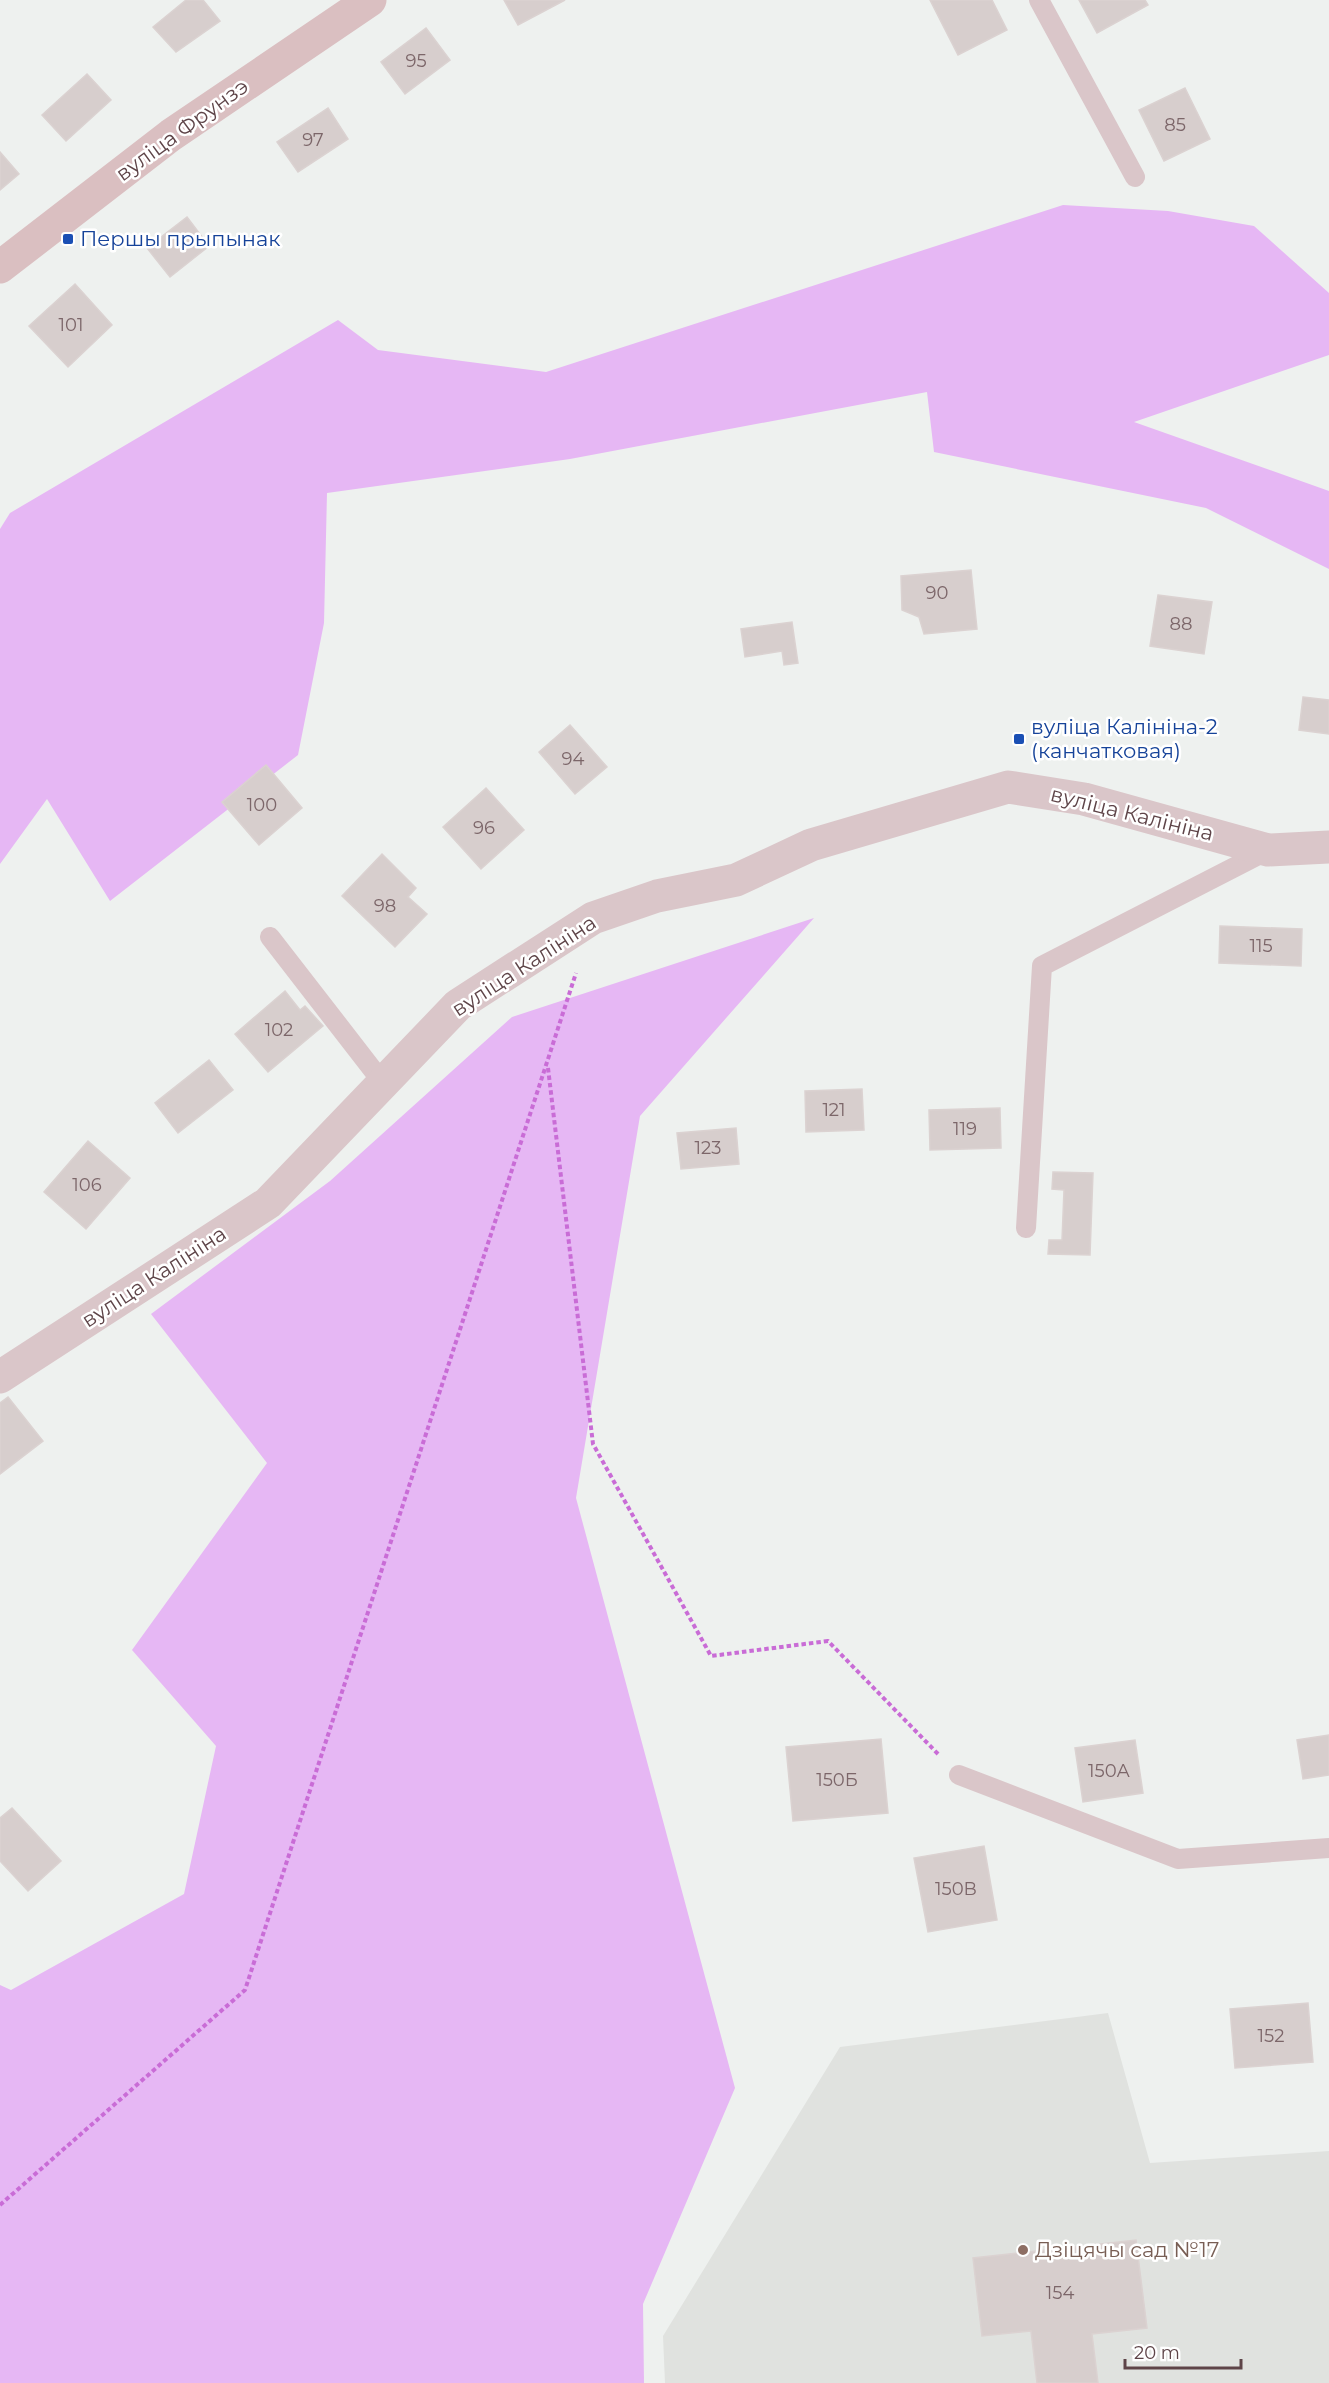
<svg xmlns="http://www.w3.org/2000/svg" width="1329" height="2383" font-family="Montserrat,sans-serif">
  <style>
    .education { fill: #e0e2df }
    .green { fill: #e6b7f4 }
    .building { fill: #d7cecd; stroke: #dbd2d1; stroke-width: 1.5 }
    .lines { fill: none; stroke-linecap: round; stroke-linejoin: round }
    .path { stroke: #c96cd6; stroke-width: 4; stroke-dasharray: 4.5 3; stroke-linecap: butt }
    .lane { stroke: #dac6c9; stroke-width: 20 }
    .street { stroke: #dac6c9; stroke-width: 33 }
    .secondary { stroke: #dabfc1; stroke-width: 33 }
    .transit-dot { fill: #1a4fb4; stroke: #fff; stroke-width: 2 }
    .education-dot { fill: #8d6e63; stroke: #fff; stroke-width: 2 }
    .labels { text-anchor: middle; stroke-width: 5; stroke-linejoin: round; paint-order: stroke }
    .number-label { font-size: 18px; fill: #7c6669 }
    .street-label { font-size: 21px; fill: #5e4448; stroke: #fff }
    .transit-label { font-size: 21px; fill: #164399; stroke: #fff; text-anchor: start }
    .education-label { font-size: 21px; fill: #785e54; stroke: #fff; text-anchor: start }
  </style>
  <rect width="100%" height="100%" fill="#eef1ef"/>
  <polygon class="education" points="1108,2013 1150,2163 1329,2151 1329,2383 665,2383 663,2336 840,2047"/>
  <g class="green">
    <polygon points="1063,205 1168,211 1254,226 1329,293 1329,355 1134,422 1329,491 1329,569 1206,508 934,452 927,392 570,459 327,493 324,623 298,755 110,901 47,799 0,864 0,529 10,513 338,320 378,350 546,372"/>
    <polygon points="814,918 640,1116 576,1498 735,2088 643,2304 644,2383 0,2383 0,1985 11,1990 184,1894 216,1746 132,1650 267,1463 151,1314 330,1181 512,1017"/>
  </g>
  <g class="building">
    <polygon points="186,0 203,0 220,21 176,52 153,27"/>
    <polygon points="504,0 565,0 518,25"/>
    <polygon points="930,0 992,0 1007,30 958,55"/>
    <polygon points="1079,0 1145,0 1148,5 1097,33"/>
    <polygon points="426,28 450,60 405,94 381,62"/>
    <polygon points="87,74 111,100 66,141 42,115"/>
    <polygon points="1185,88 1210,139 1164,161 1139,110"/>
    <polygon points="328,108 348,139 298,172 277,142"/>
    <polygon points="0,152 19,174 0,190"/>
    <polygon points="187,217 209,246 170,277 147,248"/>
    <polygon points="75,284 112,325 68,367 29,326"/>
    <polygon points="971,570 977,629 924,634 919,617 902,610 901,576"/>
    <polygon points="1158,595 1212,602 1204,654 1150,646"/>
    <polygon points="792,622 798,663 784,665 782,651 745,657 741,629"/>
    <polygon points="1303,697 1329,700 1329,734 1299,730"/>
    <polygon points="570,725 607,767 575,794 539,752"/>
    <polygon points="266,765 302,808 259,845 222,802"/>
    <polygon points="486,788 524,830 481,869 443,827"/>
    <polygon points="382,854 416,888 408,897 427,914 395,947 342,896"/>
    <polygon points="1220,926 1302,929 1301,966 1219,963"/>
    <polygon points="285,991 300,1010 305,1006 323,1026 268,1072 235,1034"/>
    <polygon points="209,1060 233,1090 178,1133 155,1103"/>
    <polygon points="862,1089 864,1130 806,1132 805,1091"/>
    <polygon points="1000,1108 1001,1148 930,1150 929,1110"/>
    <polygon points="736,1128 739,1164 681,1169 677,1133"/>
    <polygon points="88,1141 130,1178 86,1229 44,1192"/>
    <polygon points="1053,1172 1093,1173 1090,1255 1048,1254 1049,1240 1062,1240 1064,1190 1052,1189"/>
    <polygon points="8,1397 43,1441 0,1474 0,1403"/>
    <polygon points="1329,1735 1329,1775 1303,1779 1297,1740"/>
    <polygon points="881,1739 888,1813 793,1821 786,1747"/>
    <polygon points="1135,1740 1143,1793 1083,1802 1075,1748"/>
    <polygon points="12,1808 61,1861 28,1891 0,1861 0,1818"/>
    <polygon points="984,1846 997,1920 928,1932 914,1858"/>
    <polygon points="1308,2003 1313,2062 1235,2068 1230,2009"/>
    <polygon points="1136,2240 1147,2328 1092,2334 1098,2383 1037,2383 1031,2331 982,2336 973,2258"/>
  </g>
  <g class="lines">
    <g class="path">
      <polyline points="548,1068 593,1444 711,1656 828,1641 939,1755"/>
      <polyline points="0,2205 245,1990 576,973"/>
    </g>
    <g class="lane">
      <polyline points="1039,0 1135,177"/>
      <polyline points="270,937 383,1083"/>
      <polyline points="1026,1228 1042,966 1268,850"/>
      <polyline points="959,1775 1178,1859 1329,1848"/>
    </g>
    <polyline class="street" points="0,1377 268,1203 458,1005 593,918 657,896 736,880 811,845 1008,787 1084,799 1268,850 1329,847"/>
    <polyline class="secondary" points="0,267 171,135 370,0"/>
  </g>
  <g class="transit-dot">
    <rect x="62" y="233" width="12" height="12" rx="3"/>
    <rect x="1013" y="733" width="12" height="12" rx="3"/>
  </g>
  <circle class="education-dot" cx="1023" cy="2250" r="6"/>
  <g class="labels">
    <g class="number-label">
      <text x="416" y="67">95</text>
      <text x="1175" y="131">85</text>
      <text x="313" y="146">97</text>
      <text x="71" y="331">101</text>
      <text x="937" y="599">90</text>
      <text x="1181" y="630">88</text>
      <text x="573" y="765">94</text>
      <text x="262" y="811">100</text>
      <text x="484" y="834">96</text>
      <text x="385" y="912">98</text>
      <text x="1261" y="952">115</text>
      <text x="279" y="1036">102</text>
      <text x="834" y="1116">121</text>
      <text x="965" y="1135">119</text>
      <text x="708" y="1154">123</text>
      <text x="87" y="1191">106</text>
      <text x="1109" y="1777">150А</text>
      <text x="837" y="1786">150Б</text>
      <text x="956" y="1895">150В</text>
      <text x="1271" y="2042">152</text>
      <text x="1060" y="2299">154</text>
    </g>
    <g class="street-label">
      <text transform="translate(182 130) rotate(-36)" y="7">вуліца Фрунзэ</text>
      <text transform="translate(1132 814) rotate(14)" y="7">вуліца Калініна</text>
      <text transform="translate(524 966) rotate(-33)" y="7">вуліца Калініна</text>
      <text transform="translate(154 1277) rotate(-33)" y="7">вуліца Калініна</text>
    </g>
    <g class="transit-label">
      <text x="80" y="246">Першы прыпынак</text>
      <text x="1031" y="734">вуліца Калініна-2<tspan x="1031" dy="24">(канчатковая)</tspan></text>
    </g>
    <g class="education-label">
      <text x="1035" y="2257">Дзіцячы сад №17</text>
    </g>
  </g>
  <path d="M1125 2359v9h116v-9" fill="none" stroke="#5e4448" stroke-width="3"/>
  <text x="1134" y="2359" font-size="18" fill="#5e4448" stroke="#ffffff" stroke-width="4.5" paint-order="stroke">20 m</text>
</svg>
